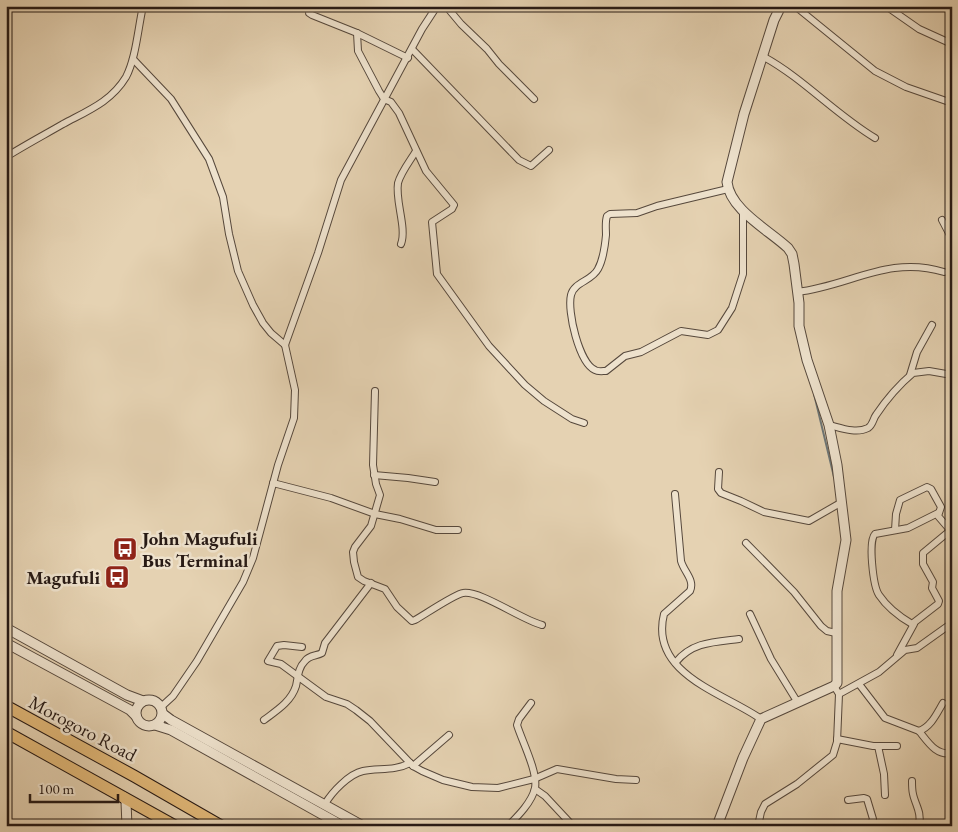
<svg xmlns="http://www.w3.org/2000/svg" width="958" height="832" font-family="'EB Garamond',serif">
  <style>
    .lines { fill: none; stroke-linecap: round; stroke-linejoin: round }
    .stream { stroke: #6d7677; stroke-width: 2 }
    .minor-casing { stroke: #56483c; stroke-width: 8 }
    .tertiary-casing { stroke: #56483c; stroke-width: 11 }
    .trunk-casing { stroke: #271a15; stroke-width: 13 }
    .minor { stroke: #eee2cd; stroke-width: 6 }
    .tertiary { stroke: #eee2cd; stroke-width: 9 }
    .trunk { stroke: #e2b979; stroke-width: 11 }
    .labels { text-anchor: middle; stroke-width: 5; stroke-linejoin: round; paint-order: stroke }
    .poi-label { font-size: 19px; font-weight: bold; fill: #271a15; stroke: #eee2cd; text-anchor: start }
    .street-label { font-size: 19px; fill: #271a15; stroke: #eee2cd }
  </style>
  <rect width="100%" height="100%" fill="#e5d2b2"/>
  <filter id="stains"><feTurbulence type="fractalNoise" baseFrequency=".004" numOctaves="4"/><feColorMatrix values="0 0 0 0 .2 0 0 0 0 .09 0 0 0 0 .02 0 0 0 .5 -.17"/></filter>
  <radialGradient id="worn" r=".72"><stop offset=".6" stop-color="#630" stop-opacity="0"/><stop offset="1" stop-color="#630" stop-opacity=".3"/></radialGradient>
  <g class="lines">
    <g class="stream">
      <polyline points="814,394 834,477"/>
      <polyline points="833,673 833,663"/>
      <polyline points="810,692 819,688"/>
    </g>
    <defs>
      <g id="minor">
        <polyline points="310,6 309,13 312,15 357,33 408,58"/>
        <polyline points="446,6 461,24 487,49 499,64 534,99"/>
        <polyline points="795,6 875,71 906,87 952,103"/>
        <polyline points="886,6 919,29 952,44"/>
        <polyline points="357,33 358,51 379,91 384,99 391,102 399,113 426,171 454,205 452,209 432,222 437,274 489,346 525,385 544,401 572,419 584,423"/>
        <polyline points="412,49 519,160 531,166 549,150"/>
        <path d="M764 57C804 79 835 114 875 138"/>
        <polyline points="133,59 171,99 209,159 223,197 229,234 238,271 253,305 263,323 271,333 285,345"/>
        <path d="M6 157C25 145 44 135 63 124 87 111 111 102 126 77 136 58 138 28 143 6"/>
        <path d="M728 189 657 206 637 213 610 214 607 216C605 222 606 229 606 235 605 246 603 260 598 269 592 281 574 282 571 295 567 311 579 363 595 370 598 372 603 371 606 371L625 356 641 352 681 331 708 335 718 330 732 308 743 274V212"/>
        <polyline points="942,220 952,239"/>
        <path d="M401 244C407 228 395 201 398 183 401 172 410 161 416 151"/>
        <path d="M797 292C850 286 888 255 944 272"/>
        <polyline points="910,375 917,352 932,325"/>
        <path d="M375 391 373 465 376 484 380 495 371 526 355 547 353 552 354 562 358 577 364 581 385 589 397 607 412 621 415 620C424 615 455 594 463 593 480 590 522 620 542 625"/>
        <path d="M829 425C841 428 856 434 868 428 873 425 873 419 876 415 886 400 900 384 913 373L929 371 952 375"/>
        <polyline points="719,472 718,489 721,493 741,501 764,512 809,521 842,502"/>
        <polyline points="374,475 408,478 435,482"/>
        <polyline points="273,483 331,498 375,514 400,519 436,530 458,530"/>
        <path d="M675 494 681 561C684 572 695 580 690 591L664 614C649 674 724 693 761 719"/>
        <path d="M938 513 908 528 875 534C868 541 873 586 879 595 887 607 900 617 912 624L938 604 939 601 932 588 933 582 923 564V553L952 529"/>
        <polyline points="895,530 896,514 900,500 927,487 931,489 941,507 938,516 950,530"/>
        <polyline points="746,543 794,592 821,626 827,631 836,633"/>
        <polyline points="750,614 771,659 798,703"/>
        <polyline points="302,647 284,645 277,646 268,661 281,664 326,697 347,704 356,710 370,721 413,766 422,771 443,780 472,787 498,788 534,779 557,769 616,779 636,780"/>
        <polyline points="897,655 914,624"/>
        <path d="M676 662C692 642 714 642 739 639"/>
        <path d="M859 684 885 718 919 731C931 727 937 713 943 703"/>
        <polyline points="839,694 879,672 905,650 917,648 952,623"/>
        <polyline points="161,707 173,696 197,661 243,582 253,558 278,465 294,418 295,390 285,345 318,253 341,180 422,29 437,6"/>
        <path d="M264 720C276 711 291 702 296 686 298 677 298 668 305 661 309 655 317 656 322 653L325 643 371 583"/>
        <path d="M919 731C928 742 936 756 952 753"/>
        <polyline points="837,739 873,746 897,746"/>
        <polyline points="878,746 884,774 885,795"/>
        <polyline points="413,766 449,735"/>
        <path d="M912 781C912 785 912 790 913 794 915 804 922 813 919 823L912 826"/>
        <polyline points="535,789 545,796 573,826"/>
        <polyline points="848,800 864,798 867,799 873,819 870,826"/>
        <path d="M325 804C332 792 349 774 363 771 379 768 395 771 410 763"/>
        <path d="M508 826C518 816 532 802 535 788 538 772 522 741 517 725L519 719 531 703"/>
        <polyline points="758,826 761,812 765,804 797,784 833,755 837,742 839,694 834,686"/>
      </g>
      <g id="tertiary">
        <polyline points="6,628 127,695 143,701"/>
        <polyline points="6,643 130,710 136,716"/>
        <circle cx="149" cy="713" r="13"/>
        <polyline points="163,714 171,720 363,826"/>
        <polyline points="155,725 171,730 343,826"/>
        <polyline points="124,797 126,802 127,826"/>
        <path d="M717 826 743 758 761 719 834 686 837 683V591L846 540 837 465 829 425 807 360 799 326V303L794 264 792 254 788 248C769 230 730 210 727 182L744 114 774 20 781 6"/>
      </g>
      <g id="trunk">
        <polyline points="6,706 134,776 221,826"/>
        <polyline points="6,732 175,826"/>
      </g>
    </defs>
    <use href="#minor" class="minor-casing"/>
    <use href="#tertiary" class="tertiary-casing"/>
    <use href="#trunk" class="trunk-casing"/>
    <use href="#minor" class="minor"/>
    <use href="#tertiary" class="tertiary"/>
    <use href="#trunk" class="trunk"/>
  </g>
  <defs>
    <symbol id="bus-square" viewBox="-11 -11 22 22"><rect x="-9" y="-9" width="18" height="18" rx="4" fill="#8f2418" stroke="#eee2cd"/><path d="M-5-6H5V4H4V6H2V4H-2V6H-4V4H-5ZM-3.5-4V0h7V-4ZM-3.5 1.2v1.5H-2V1.2ZM2 1.2v1.5H3.5V1.2Z" fill="#fff"/></symbol>
  </defs>
  <g fill-rule="evenodd">
    <use href="#bus-square" x="111" y="535" width="28" height="28"/>
    <use href="#bus-square" x="103" y="563" width="28" height="28"/>
  </g>
  <g class="labels">
    <g class="poi-label">
      <text x="142" y="545">John Magufuli<tspan x="142" dy="22">Bus Terminal</tspan></text>
      <text x="100" y="584" text-anchor="end">Magufuli</text>
    </g>
    <g class="street-label">
      <text transform="translate(83 728) rotate(28)" y="7">Morogoro Road</text>
    </g>
  </g>
  <rect width="958" height="832" fill="none" stroke="#e5d2b2" stroke-width="25"/>
  <rect x="8" y="8" width="943" height="817" fill="none" stroke="#271a15" stroke-width="2.5"/>
  <rect x="12" y="12" width="933" height="807" fill="none" stroke="#271a15"/>
  <path d="M30 794v8h88v-8" fill="none" stroke="#271a15" stroke-width="2.5"/>
  <text x="38" y="794" font-size="15" fill="#271a15" stroke="#eee2cd" stroke-width="4" paint-order="stroke">100 m</text>
  <rect width="100%" height="100%" filter="url(#stains)"/>
  <rect width="100%" height="100%" fill="url(#worn)"/>
</svg>
